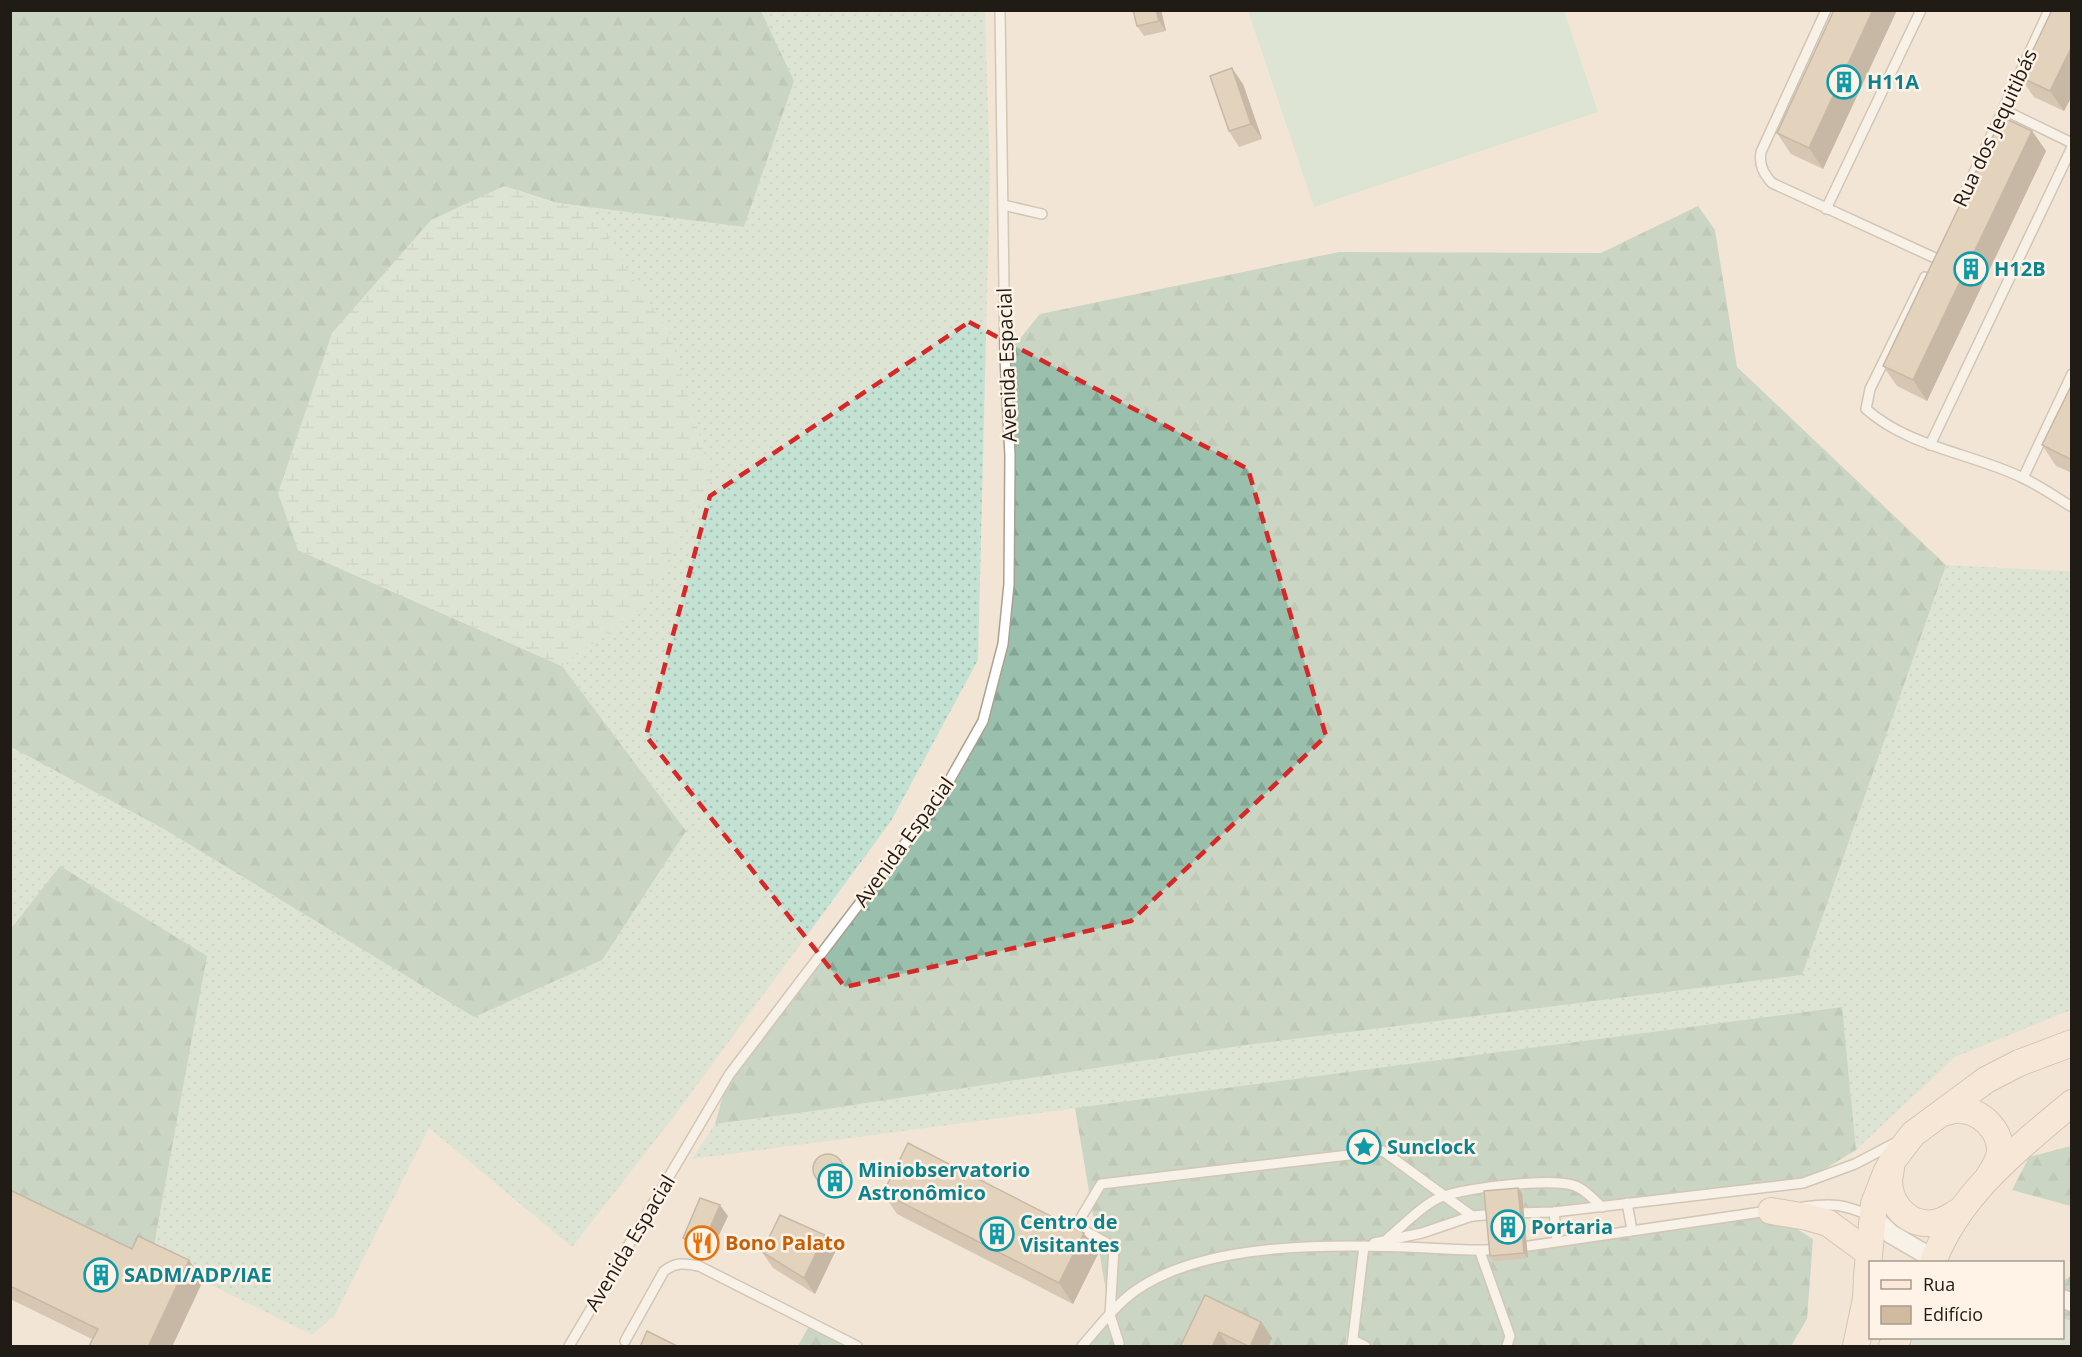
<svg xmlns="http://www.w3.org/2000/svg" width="2082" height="1357" font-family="'Open Sans',sans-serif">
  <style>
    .grass { fill: url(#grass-dots) }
    .forest { fill: url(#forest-firs) }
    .wetland { fill: url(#wetland-marsh) }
    .pitch { fill: #c4e2d3 }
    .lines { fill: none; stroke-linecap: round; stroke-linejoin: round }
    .lane-casing { stroke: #ab9f8f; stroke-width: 12 }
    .street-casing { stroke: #ab9f8f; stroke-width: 21 }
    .secondary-casing { stroke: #ab9f8f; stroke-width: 28 }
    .lane { stroke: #fff; stroke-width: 9 }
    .street { stroke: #fff; stroke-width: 18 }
    .secondary { stroke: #fbe8d8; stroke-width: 26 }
    .wall { fill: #b4a087 }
    .shaded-wall { fill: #92826e }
    .building { fill: #d1ba9d; stroke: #92826e; stroke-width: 1.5 }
    .marked { fill: none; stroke: #d62828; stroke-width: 4.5; stroke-dasharray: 12 8; stroke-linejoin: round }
    .labels { text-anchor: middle; stroke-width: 5; stroke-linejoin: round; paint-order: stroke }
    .culture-label { font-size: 20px; font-weight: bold; fill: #0d838f; stroke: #fef3e6; text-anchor: start }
    .street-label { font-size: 20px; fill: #201b15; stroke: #fef3e6 }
    .food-label { font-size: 20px; font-weight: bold; fill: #c56008; stroke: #fef3e6; text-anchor: start }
  </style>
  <defs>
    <pattern id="grass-dots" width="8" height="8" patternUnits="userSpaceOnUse" patternTransform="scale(1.5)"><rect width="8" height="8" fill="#c4e2d3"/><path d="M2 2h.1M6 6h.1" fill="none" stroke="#a8c1b4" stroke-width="1.8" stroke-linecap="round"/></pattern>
    <pattern id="forest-firs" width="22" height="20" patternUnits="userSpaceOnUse" patternTransform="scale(1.5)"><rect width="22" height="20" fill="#9ac0ad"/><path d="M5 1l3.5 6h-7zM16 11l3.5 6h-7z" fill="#84a494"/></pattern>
    <pattern id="wetland-marsh" width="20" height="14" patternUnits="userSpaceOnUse" patternTransform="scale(1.5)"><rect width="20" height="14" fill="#c4e2d3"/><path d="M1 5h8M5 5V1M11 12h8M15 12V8" fill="none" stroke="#a8c1b4"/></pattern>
  </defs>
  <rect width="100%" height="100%" fill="#f2e5d5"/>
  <g class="grass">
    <polygon points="761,11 985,11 990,175 978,660 891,821 675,1115 572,1247 429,1128 335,1315 312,1335 152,1256 11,930 11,747 164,829 686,831 562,666 641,609 670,334 616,252 603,222 581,206 744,227 794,81"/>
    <polygon points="1946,565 2071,571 2071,1010 1955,1057 1856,1150 1841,1007 692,1159 715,1124 821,1110 1246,1045 1802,975"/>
  </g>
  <g class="forest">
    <polygon points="10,11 761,11 794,81 744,227 557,203 504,186 298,550 562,666 686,831 602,960 474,1017 164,829 11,747"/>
    <polygon points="1698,206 1715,230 1737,367 1946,565 1802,975 1246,1045 821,1110 715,1124 729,1075 939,799 983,721 1003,644 1009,584 1005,357 1040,314 1339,252 1601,253"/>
    <polygon points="60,866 207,956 152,1256 146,1269 11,1203 10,930"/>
    <polygon points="1842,1007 1856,1150 1803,1182 1472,1216 1366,1246 1480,1252 1769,1212 1813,1239 1807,1319 1791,1346 1347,1346 1353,1340 1362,1259 1345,1346 1082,1346 1110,1315 1075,1108"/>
    <polygon points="2071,1146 2071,1206 2012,1190 2029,1157"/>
    <polygon points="2071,1276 2071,1346 2062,1338 2063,1281"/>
    <polygon points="809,1326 851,1346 798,1346"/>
  </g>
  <polygon class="wetland" points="504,186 557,203 581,206 603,222 616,252 670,334 712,479 641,609 562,666 298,550 278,493 332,333 431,220"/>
  <g class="pitch">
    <polygon points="1248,11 1564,11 1598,112 1314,207"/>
    <polygon points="2063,1318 2071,1321 2071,1346 1904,1346 1909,1338 2062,1338"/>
  </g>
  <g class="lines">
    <defs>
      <g id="lane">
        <path d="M1826 10 1761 152C1759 165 1763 173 1772 183L1935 258"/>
        <polyline points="2004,110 2072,143"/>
        <polyline points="1962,199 2049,10"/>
        <polyline points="1003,205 1042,214"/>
        <polyline points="1826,209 1921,10"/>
        <path d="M1925 277 1870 389 1866 409C1910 448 1972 453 2023 478 2040 486 2056 497 2072 507"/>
        <polyline points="1930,445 2072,147"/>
        <polyline points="2023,478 2072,374"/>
        <polyline points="1627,1203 1632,1230"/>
        <path d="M1803 1207C1833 1203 1843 1204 1871 1216"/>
        <polyline points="1554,1212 1557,1240"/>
        <polyline points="1511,1213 1554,1212 1803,1183 1855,1164 1895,1143"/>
        <path d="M1388 1238C1403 1226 1418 1209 1435 1200 1454 1188 1550 1178 1572 1185 1583 1187 1594 1200 1602 1207"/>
        <polyline points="1374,1243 1422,1233 1472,1216 1498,1214"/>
        <polyline points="1515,1248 1768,1211"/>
        <polyline points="1480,1252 1510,1336 1507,1346"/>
        <polyline points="1353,1340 1365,1346"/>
        <path d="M625 1341 664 1271C676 1262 684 1263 699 1266L857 1346"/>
        <polyline points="1119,1343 1110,1315 1114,1247 1076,1226 1101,1184 1383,1151 1472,1216"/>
        <polyline points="569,1346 729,1075 939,799 983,721 1003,644 1009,584 1010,456 1005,357 1000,10"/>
        <path d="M1082 1346C1098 1328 1115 1305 1135 1291 1206 1240 1343 1244 1428 1248 1453 1249 1476 1252 1501 1249"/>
        <polyline points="1352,1346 1364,1246"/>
      </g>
      <g id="street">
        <polyline points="1873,1217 1891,1234 1939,1262"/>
        <polyline points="2062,1299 2072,1302"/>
      </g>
      <g id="secondary">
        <path d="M1942 1113C1948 1112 1955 1109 1961 1110 1980 1111 2000 1129 2000 1150 2000 1159 1994 1168 1989 1176"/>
        <path d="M1891 1169C1883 1197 1904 1227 1934 1223 1944 1222 1952 1215 1960 1211"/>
        <polyline points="1771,1211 1807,1217 1828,1223 1869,1253"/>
        <path d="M1933 1262C1958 1195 2018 1148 2072 1103"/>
        <polyline points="1856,1346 1866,1299 1867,1276 1874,1204 1886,1173 1893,1160 1913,1134 1986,1080 2019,1063 2072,1043"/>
        <polyline points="1892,1346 1898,1338"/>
      </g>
    </defs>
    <use href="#lane" class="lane-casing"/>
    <use href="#street" class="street-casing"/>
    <use href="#secondary" class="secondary-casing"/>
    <use href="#lane" class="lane"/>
    <use href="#street" class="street"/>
    <use href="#secondary" class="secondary"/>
  </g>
  <g class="wall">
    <polygon points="1161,10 1166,31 1144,36 1137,26"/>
    <polygon points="1834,10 1897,10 1823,169 1791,154 1777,133"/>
    <polygon points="2072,10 2072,96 2064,111 2034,97 2020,77"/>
    <polygon points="1243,84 1262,139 1239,147 1229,131"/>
    <polygon points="2032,131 2046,151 1927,401 1897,386 1883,366"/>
    <polygon points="2072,384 2072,473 2056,466 2042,445"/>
    <polygon points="840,1159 847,1169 851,1178 851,1184 845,1192 835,1195 830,1194 822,1188 815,1177"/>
    <polygon points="10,1190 132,1249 203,1281 92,1339 10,1299"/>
    <polygon points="883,1193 1098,1254 1073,1304 897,1214"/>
    <polygon points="1522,1193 1528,1258 1494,1261 1490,1256"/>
    <polygon points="728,1216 708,1258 690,1248 683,1238"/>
    <polygon points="825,1235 836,1250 815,1294 773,1268 762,1252"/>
    <polygon points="1205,1295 1261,1322 1272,1338 1268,1347 1180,1347"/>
  </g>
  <g class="shaded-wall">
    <polygon points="1156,10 1161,10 1166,31 1159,21"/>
    <polygon points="1873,10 1897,10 1823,169 1809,148"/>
    <polygon points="2072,46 2072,96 2064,111 2050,91"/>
    <polygon points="1232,68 1243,84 1262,139 1251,124"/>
    <polygon points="2032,131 2046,151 1927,401 1913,380"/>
    <polygon points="840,1159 847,1169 851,1178 851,1184 845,1192 837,1182"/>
    <polygon points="1518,1188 1522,1193 1528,1258 1524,1253"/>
    <polygon points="720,1205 728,1216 708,1258 701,1248"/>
    <polygon points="1084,1233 1098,1254 1073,1304 1059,1283"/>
    <polygon points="825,1235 836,1250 815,1294 804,1278"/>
    <polygon points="189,1260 203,1281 172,1347 148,1347"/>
    <polygon points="1261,1322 1272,1338 1268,1347 1250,1347"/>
    <polygon points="1219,1332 1229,1347 1212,1347"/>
  </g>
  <g class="building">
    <polygon points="1133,10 1156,10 1159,21 1137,26"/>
    <polygon points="1834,10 1873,10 1809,148 1777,133"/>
    <polygon points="2052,10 2072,10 2072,46 2050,91 2020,77"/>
    <polygon points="1232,68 1251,124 1229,131 1210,76"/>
    <polygon points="2002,117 2032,131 1913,380 1883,366"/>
    <polygon points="2072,384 2072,460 2042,445"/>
    <polygon points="908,1143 1084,1233 1059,1283 883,1193"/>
    <circle cx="828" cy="1169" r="15"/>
    <polygon points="1518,1188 1524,1253 1490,1256 1484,1191"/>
    <polygon points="10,1190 132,1249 138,1236 189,1260 148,1347 90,1347 89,1346 98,1329 10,1286"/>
    <polygon points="700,1198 720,1205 701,1248 683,1238"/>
    <polygon points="780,1215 825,1235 804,1278 762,1252"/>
    <polygon points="1205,1295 1261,1322 1250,1347 1219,1332 1212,1347 1180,1347"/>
    <polygon points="647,1331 679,1347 640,1347"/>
  </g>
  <path d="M0 0H2082V1357H0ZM969 322 1248 469 1326 736 1131 921 845 987 646 736 710 496Z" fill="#f2e5d5" fill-opacity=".55" fill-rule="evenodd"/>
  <path class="marked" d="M969 322 1248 469 1326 736 1131 921 845 987 646 736 710 496Z"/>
  <defs>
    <symbol id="building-ring" viewBox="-11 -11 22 22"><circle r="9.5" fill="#fef3e6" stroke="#0f9aa8" stroke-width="1.5"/><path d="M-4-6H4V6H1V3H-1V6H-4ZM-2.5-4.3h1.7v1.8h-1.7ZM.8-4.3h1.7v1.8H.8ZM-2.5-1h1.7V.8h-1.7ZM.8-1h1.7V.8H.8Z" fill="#0f9aa8"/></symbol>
    <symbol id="sight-ring" viewBox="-11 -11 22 22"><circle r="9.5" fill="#fef3e6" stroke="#0f9aa8" stroke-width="1.5"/><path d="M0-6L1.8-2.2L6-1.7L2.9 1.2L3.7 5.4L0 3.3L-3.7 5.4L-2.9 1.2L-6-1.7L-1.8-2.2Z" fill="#0f9aa8"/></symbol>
    <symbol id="restaurant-ring" viewBox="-11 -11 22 22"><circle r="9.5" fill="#fef3e6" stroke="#e8710a" stroke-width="1.5"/><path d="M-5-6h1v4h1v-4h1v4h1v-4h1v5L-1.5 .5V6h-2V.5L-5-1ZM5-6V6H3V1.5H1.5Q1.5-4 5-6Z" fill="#e8710a"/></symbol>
  </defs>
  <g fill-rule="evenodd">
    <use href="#building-ring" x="1825" y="63" width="38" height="38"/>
    <use href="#building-ring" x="1952" y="250" width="38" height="38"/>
    <use href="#sight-ring" x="1345" y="1128" width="38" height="38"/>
    <use href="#building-ring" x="816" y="1162" width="38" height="38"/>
    <use href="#building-ring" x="1489" y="1208" width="38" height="38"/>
    <use href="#building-ring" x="978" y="1215" width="38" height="38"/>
    <use href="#restaurant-ring" x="683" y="1224" width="38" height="38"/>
    <use href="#building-ring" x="82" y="1256" width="38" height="38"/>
  </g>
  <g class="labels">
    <g class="culture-label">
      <text x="1867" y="89">H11A</text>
      <text x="1994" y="276">H12B</text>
      <text x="1387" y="1154">Sunclock</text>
      <text x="858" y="1177">Miniobservatorio<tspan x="858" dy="23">Astronômico</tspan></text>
      <text x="1020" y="1229">Centro de<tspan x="1020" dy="23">Visitantes</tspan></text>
      <text x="1531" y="1234">Portaria</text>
      <text x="124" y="1282">SADM/ADP/IAE</text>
    </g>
    <g class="street-label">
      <text transform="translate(1995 128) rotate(-65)" y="7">Rua dos Jequitibás</text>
      <text transform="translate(1007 365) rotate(-92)" y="7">Avenida Espacial</text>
      <text transform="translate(904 842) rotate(-54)" y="7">Avenida Espacial</text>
      <text transform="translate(630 1243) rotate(-59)" y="7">Avenida Espacial</text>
    </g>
    <g class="food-label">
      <text x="725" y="1250">Bono Palato</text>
    </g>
  </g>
  <rect width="2082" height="1357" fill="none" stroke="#201b15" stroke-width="24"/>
  <rect x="1869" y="1261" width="195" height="78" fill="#fef3e6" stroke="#a59d92" stroke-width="1.5"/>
  <rect x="1881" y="1280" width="30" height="9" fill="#fbe8d8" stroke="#a59d92" stroke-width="1.5"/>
  <text x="1923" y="1291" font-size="18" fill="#201b15">Rua</text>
  <rect x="1881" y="1306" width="30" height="18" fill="#d1ba9d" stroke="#a59d92" stroke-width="1.5"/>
  <text x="1923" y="1321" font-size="18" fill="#201b15">Edifício</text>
</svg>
